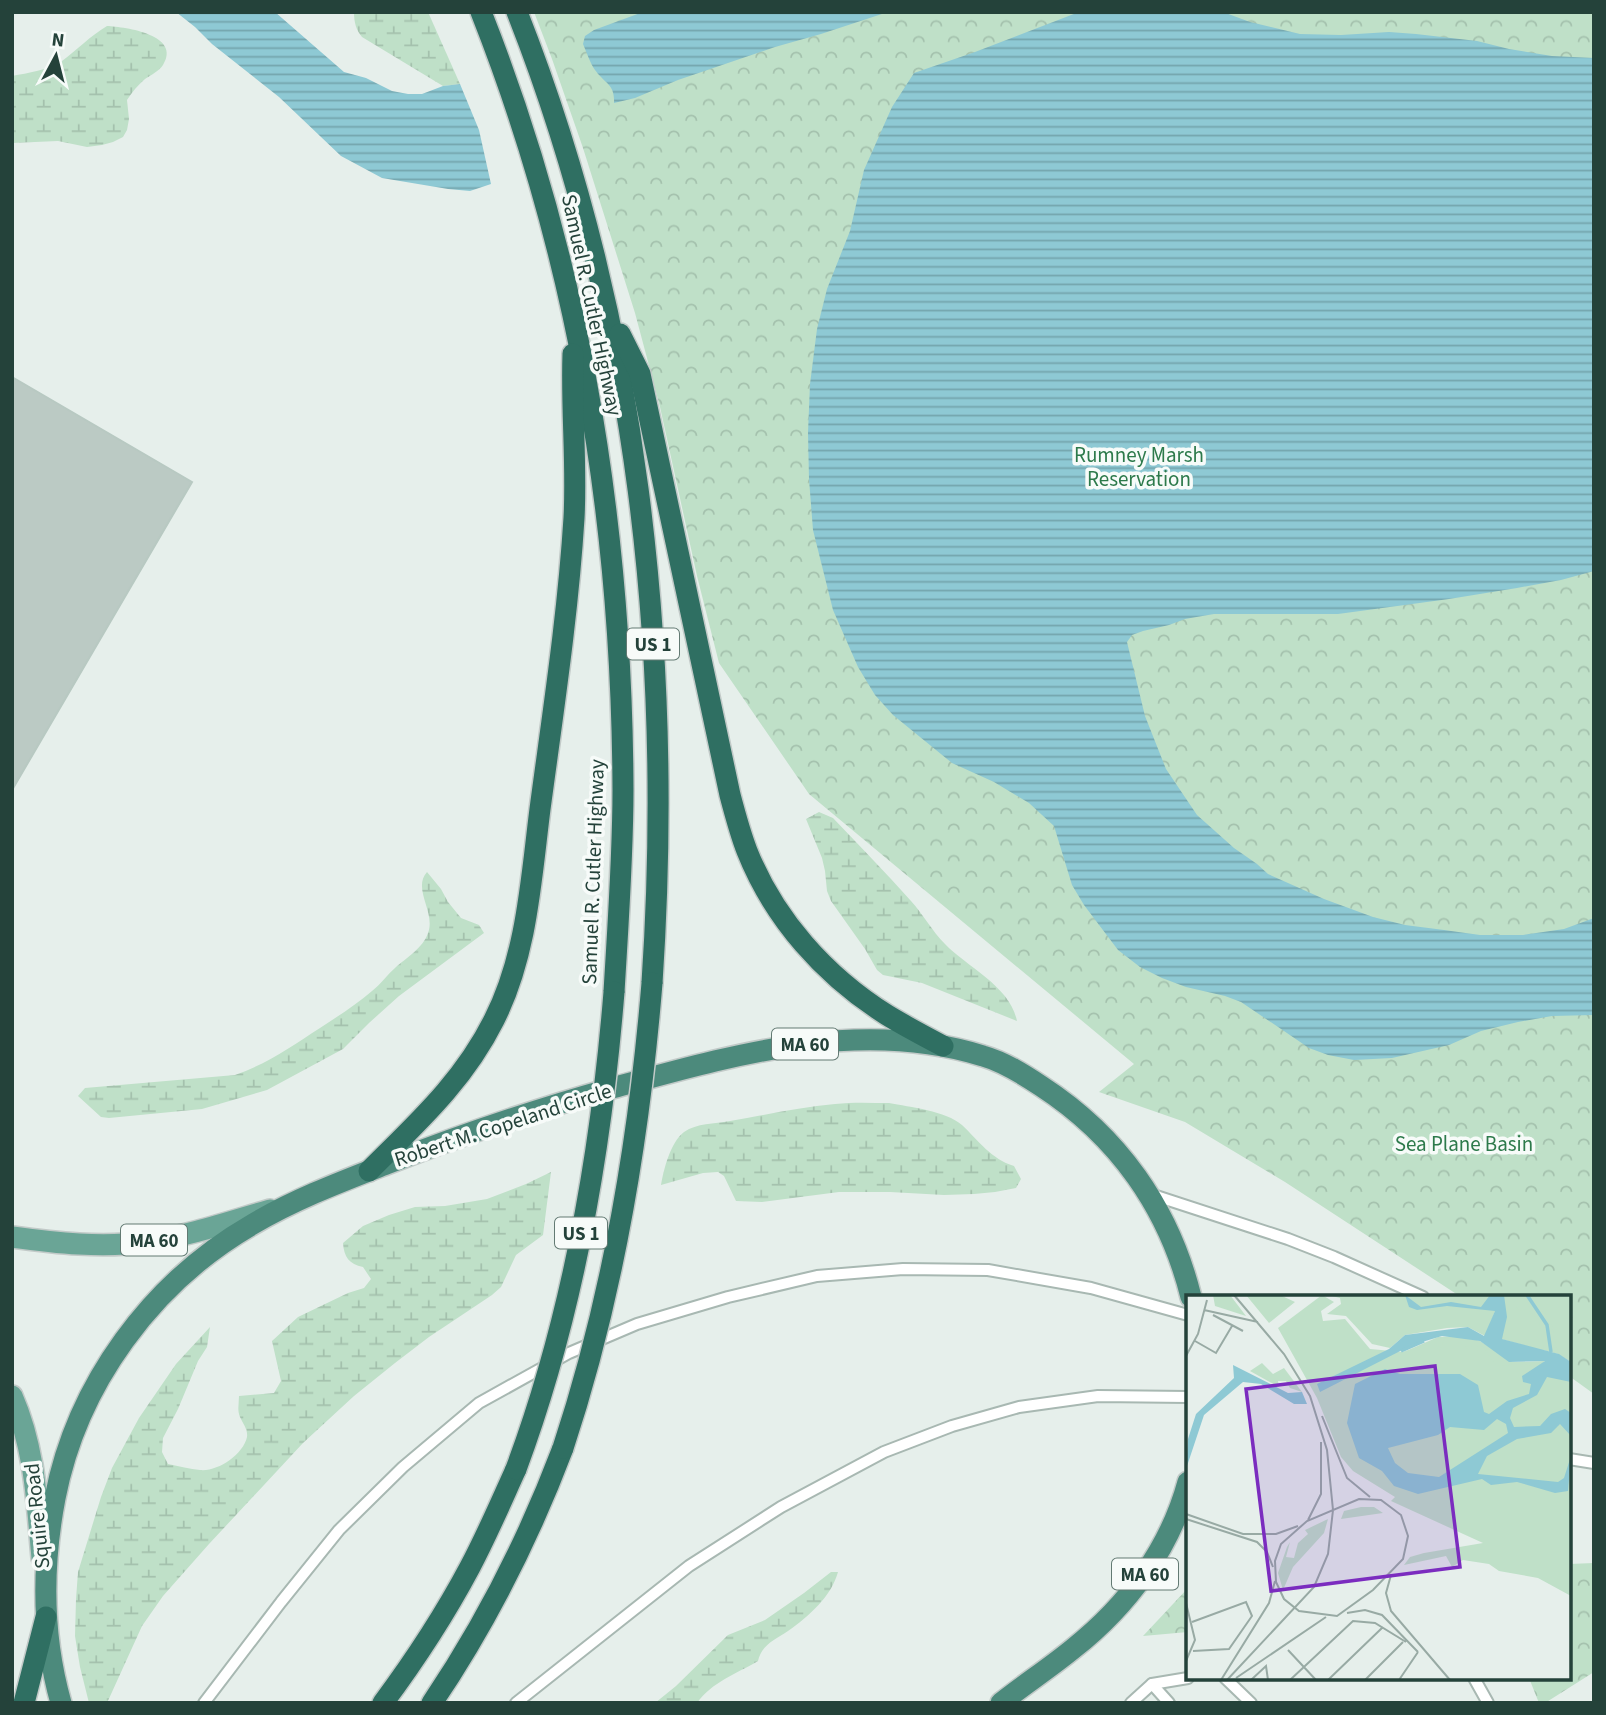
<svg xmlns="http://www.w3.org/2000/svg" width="1606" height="1715" font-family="'Source Sans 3',sans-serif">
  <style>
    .wetland { fill: url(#wetland-marsh) }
    .park { fill: url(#park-crowns) }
    .water { fill: url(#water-rules) }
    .building { fill: #bbcac4; stroke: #b8c9c2; stroke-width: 2 }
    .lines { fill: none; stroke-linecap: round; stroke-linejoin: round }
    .service-casing { stroke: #a8b8b2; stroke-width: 14 }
    .primary-casing { stroke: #c2cac8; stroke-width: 24 }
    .trunk-casing { stroke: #c2cac8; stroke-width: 24 }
    .motorway-casing { stroke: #c2cac8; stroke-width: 24 }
    .service { stroke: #fff; stroke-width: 10 }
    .primary { stroke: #6aa596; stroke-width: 21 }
    .trunk { stroke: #4c8a7c; stroke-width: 21 }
    .motorway { stroke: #2f6f62; stroke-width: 21 }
    .motorway-bridge-casing { stroke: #c2cac8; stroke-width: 24; stroke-linecap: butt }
    .motorway-bridge { stroke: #2f6f62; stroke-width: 21 }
    .labels { text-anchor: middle; stroke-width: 7; stroke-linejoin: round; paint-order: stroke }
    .shield { fill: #f7fbf9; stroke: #637a73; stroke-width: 2 }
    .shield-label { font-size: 19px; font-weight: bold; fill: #24423a }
    .street-label { font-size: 21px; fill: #24423a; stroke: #f7fbf9 }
    .park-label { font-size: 21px; fill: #2d7a4b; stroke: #f7fbf9 }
    .inset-river { fill: none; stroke: #8ec9d4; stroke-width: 3.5 }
    .inset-road { fill: none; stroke: #98aaa4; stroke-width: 2 }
    .view { fill: #7b2cbf; fill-opacity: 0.15; stroke: #7b2cbf; stroke-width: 3.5 }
    .inset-edge { fill: none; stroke: #24423a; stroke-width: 3.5 }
  </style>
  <defs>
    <pattern id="wetland-marsh" width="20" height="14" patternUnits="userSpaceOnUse" patternTransform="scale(1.75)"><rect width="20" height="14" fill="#bfe0c8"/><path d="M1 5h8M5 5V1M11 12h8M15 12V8" fill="none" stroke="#a4c1ad"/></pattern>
    <pattern id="park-crowns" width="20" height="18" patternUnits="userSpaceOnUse" patternTransform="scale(1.75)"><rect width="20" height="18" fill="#bfe0c8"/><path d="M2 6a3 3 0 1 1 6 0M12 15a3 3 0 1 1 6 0" fill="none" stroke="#a4c1ad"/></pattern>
    <pattern id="water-rules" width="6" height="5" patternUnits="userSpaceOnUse" patternTransform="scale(1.75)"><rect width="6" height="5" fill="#8ec9d4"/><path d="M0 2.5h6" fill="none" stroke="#74a5ad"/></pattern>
  </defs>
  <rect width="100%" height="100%" fill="#e6efeb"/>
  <g class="wetland">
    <path d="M354 12H428L460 84 443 86 362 37C356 30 354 22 354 12Z"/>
    <path d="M107 26C126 27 182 35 163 65 159 71 151 75 145 79 138 85 132 92 127 100L129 119 127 130 123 137 113 142 102 145 87 147 58 141 12 143V76C28 73 48 70 62 61 77 50 90 36 107 26Z"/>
    <path d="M819 812 833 818C859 845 886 873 911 901 923 914 932 931 945 944 967 967 1010 986 1017 1021L922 983 883 975 877 970 865 949 831 901 827 891 825 871 822 858 806 819Z"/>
    <path d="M427 872 441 889 448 902 461 918 479 925 484 933 399 996 369 1023 343 1049 267 1090 202 1109 109 1118 101 1117 78 1096 85 1088 235 1075C267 1064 292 1046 320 1028 338 1016 356 1005 372 991 381 984 387 975 395 968 406 958 423 948 428 933 436 912 412 889 427 872Z"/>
    <path d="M889 1103C910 1107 946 1111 962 1125 979 1141 991 1159 1014 1166L1021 1179 1016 1188 995 1192 974 1194 944 1195 890 1192H839L762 1202 736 1201 724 1176 718 1172 703 1173 661 1185C664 1169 670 1143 684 1132 697 1123 714 1124 730 1121 765 1115 800 1107 835 1104 853 1102 871 1103 889 1103Z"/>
    <path d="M551 1172 543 1235 516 1255 501 1287 492 1295 429 1337 395 1363 354 1396 303 1443 209 1544 163 1596 142 1626 107 1703H89L80 1667 75 1636 76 1599 78 1572 101 1497 112 1468 139 1418 176 1364 210 1327 207 1347 198 1361 178 1409 163 1438 162 1452 168 1464C179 1466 190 1469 200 1470 217 1472 243 1455 247 1437 248 1429 243 1424 240 1417 237 1410 239 1403 239 1396L274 1393 281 1381 272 1341 298 1317 348 1293 364 1288 371 1279 363 1267C349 1264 344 1257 343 1243L363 1226 389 1215 415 1207 445 1206 487 1199 526 1184Z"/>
    <path d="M831 1572H838C831 1597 809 1616 788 1631 775 1640 762 1644 758 1661 736 1674 712 1682 697 1703H655L676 1686 728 1635 765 1620 804 1593Z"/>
  </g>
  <g class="park">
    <polygon points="534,12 1594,12 1594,1394 1569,1376 1569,1297 1461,1297 1285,1182 1185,1122 1099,1092 1134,1064 809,794 719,663 697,576 660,407 635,313 583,148 552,59"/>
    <polygon points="1594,1563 1594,1672 1545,1703 1539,1703 1529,1678 1569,1678 1569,1564"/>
    <polygon points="1188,1588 1188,1632 1143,1636"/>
  </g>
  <g class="water">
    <polygon points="176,12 275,12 344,72 366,78 392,91 408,94 422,94 443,86 460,84 479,130 491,184 470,191 448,189 382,178 341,156 279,97 212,44 195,27"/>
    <path d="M643 12H888L821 34 775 47 678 80 635 98 614 103C615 84 605 84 595 70 590 63 587 53 583 44L585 36 594 30Z"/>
    <polygon points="1079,12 1223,12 1250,22 1300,34 1341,35 1389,32 1416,34 1477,41 1509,49 1552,56 1594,58 1594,571 1561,580 1517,588 1449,599 1338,614 1214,614 1185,619 1169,625 1143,631 1132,635 1127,642 1145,716 1166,769 1197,815 1234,848 1257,864 1268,874 1324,899 1373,917 1405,925 1444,930 1480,935 1523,935 1564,929 1594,918 1594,1015 1552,1016 1518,1022 1481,1031 1449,1045 1392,1058 1354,1060 1328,1055 1309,1048 1241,1002 1225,996 1186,987 1162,978 1140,967 1118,950 1084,905 1072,885 1054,826 1029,803 994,782 952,763 893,715 875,695 858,667 833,610 813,530 809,479 808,433 810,384 817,329 827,289 850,231 864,170 892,107 914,73 975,52"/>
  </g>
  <polygon class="building" points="12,377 192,482 12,790"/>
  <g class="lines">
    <defs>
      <g id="service">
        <polyline points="1150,1194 1288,1239 1334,1257 1423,1297"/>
        <polyline points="1569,1459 1594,1463"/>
        <polyline points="1225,1678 1251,1703"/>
        <polyline points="1474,1678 1488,1703"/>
        <polyline points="1152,1684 1169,1703"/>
        <polyline points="204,1703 281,1602 339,1530 403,1467 479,1403 569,1353 637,1324 728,1297 817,1276 903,1269 988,1270 1091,1288 1188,1315"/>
        <polyline points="516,1703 689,1566 781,1507 884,1452 952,1426 1019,1407 1098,1396 1188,1397"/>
        <polyline points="1131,1703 1152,1684 1188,1678"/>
      </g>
      <g id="primary">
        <path d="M12 1237C56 1243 102 1248 146 1242 188 1236 229 1222 270 1210"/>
        <path d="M12 1396C35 1448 37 1503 42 1558"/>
      </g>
      <g id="trunk">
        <path d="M61 1703C42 1636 42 1566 55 1498 77 1384 152 1282 253 1224 295 1199 343 1181 389 1163 461 1135 534 1110 609 1089 730 1056 858 1017 983 1056 1004 1062 1023 1074 1041 1086 1118 1136 1169 1208 1191 1297"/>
        <path d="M1001 1703C1025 1684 1051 1667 1074 1648 1127 1606 1170 1549 1188 1482"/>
      </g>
      <g id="motorway">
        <path d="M481 12C579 260 622 524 623 790 623 857 618 924 614 992"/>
        <path d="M517 12C638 319 674 655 652 983"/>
        <path d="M620 334 640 374 730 795C735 814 740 833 747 851 774 919 825 976 887 1015 905 1026 924 1036 943 1046"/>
        <path d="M369 1171C417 1123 463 1082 494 1020 527 955 531 880 540 809 553 712 568 615 574 518 577 464 571 409 573 354"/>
        <polyline points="24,1703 46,1617"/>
        <path d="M383 1703C415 1660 445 1614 470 1567 487 1535 501 1502 516 1469"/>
        <path d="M432 1703C486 1623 529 1538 563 1448"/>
      </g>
    </defs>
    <use href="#service" class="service-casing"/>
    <use href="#primary" class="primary-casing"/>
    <use href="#trunk" class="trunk-casing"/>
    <use href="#motorway" class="motorway-casing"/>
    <use href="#service" class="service"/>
    <use href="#primary" class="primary"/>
    <use href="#trunk" class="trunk"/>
    <use href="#motorway" class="motorway"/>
    <defs>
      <g id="motorway-bridge">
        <path d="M563 1448C613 1297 639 1141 652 983"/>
        <path d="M516 1469C573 1316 601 1153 614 992"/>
      </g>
    </defs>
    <use href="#motorway-bridge" class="motorway-bridge-casing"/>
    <use href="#motorway-bridge" class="motorway-bridge"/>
  </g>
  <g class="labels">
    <g class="shield">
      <rect x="627" y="628.5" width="52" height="31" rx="5"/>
      <rect x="772" y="1028.5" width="66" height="31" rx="5"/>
      <rect x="555" y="1217.5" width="52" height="31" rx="5"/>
      <rect x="121" y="1224.5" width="66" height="31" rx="5"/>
      <rect x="1112" y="1558.5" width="66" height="31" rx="5"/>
    </g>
    <g class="shield-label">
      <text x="653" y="651">US 1</text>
      <text x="805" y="1051">MA 60</text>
      <text x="581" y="1240">US 1</text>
      <text x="154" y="1247">MA 60</text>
      <text x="1145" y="1581">MA 60</text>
    </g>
    <g class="street-label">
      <text transform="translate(592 305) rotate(78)" y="7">Samuel R. Cutler Highway</text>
      <text transform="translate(593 872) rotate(-88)" y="7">Samuel R. Cutler Highway</text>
      <text transform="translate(503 1125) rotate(-18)" y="7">Robert M. Copeland Circle</text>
      <text transform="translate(37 1516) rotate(-96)" y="7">Squire Road</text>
    </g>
    <g class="park-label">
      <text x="1139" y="462">Rumney Marsh<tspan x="1139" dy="24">Reservation</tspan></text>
      <text x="1464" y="1151">Sea Plane Basin</text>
    </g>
  </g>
  <g transform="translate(1186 1295)">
    <rect width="385" height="385" fill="#e6efeb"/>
    <path d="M318 0H385V67L372 59 316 44ZM277 41 294 46 326 67 359 66 347 78 211 60 252 42ZM76 68 87 79 98 73 116 97 104 93 100 86H92L93 92 64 76ZM175 212H188L197 218 155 224 158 216ZM142 224 138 238 107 272 97 295 92 278 101 252 104 247 100 262 108 263 112 248 122 239 119 235Z" fill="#bfe0c8"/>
    <path d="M27 0H44L60 21 29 11ZM60 0H94L109 7 83 28ZM136 0 148 7 135 16 137 26 159 24 184 54 217 57 235 51 253 57 259 43H267L280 52 297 51 310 71 339 69 385 86V301L352 283 313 276 303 269 277 265 266 272 260 261 218 270 224 262 238 258 297 248 205 206 209 202 167 176 155 162 131 103 92 33ZM142 0H334L327 9 335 16 342 14 353 26 358 56 316 44 310 14 299 41 282 32 261 33 219 40 204 53 186 49 160 21 141 19 155 9 154 3ZM385 0V66L372 59 365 25 344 2Z" fill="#bfe0c8"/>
    <path d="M219 0 235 12 265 7 295 12 304 0H318L321 22 316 44 373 59 385 67V87L361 82 351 100 327 113 324 123 328 132 354 131 365 119 379 114 385 118V141L374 129 365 138 331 144 301 161 292 179 372 187 378 183 385 161 382 196 369 198 331 187 305 190 296 184 232 199 208 191 196 176 173 163 161 128 169 89 199 74 214 79H274L292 90 298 117 303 119 321 106 343 99 345 89 337 87 336 81 359 66 323 67 294 46 256 41 226 50 134 97 131 89 203 54 219 40 282 32 298 41 309 16 261 11 231 15 223 12ZM311 124 320 129 322 138 253 182 222 178 209 168 202 153 252 140 264 132 298 135ZM47 70 102 98 116 97 121 109H108L75 89 57 87 18 120 0 174 2 144 10 119 48 83Z" fill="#8ec9d4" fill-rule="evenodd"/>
    <path class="inset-river" d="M341 0 361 30 365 57M215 56 238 46"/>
    <path class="inset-road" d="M18 15 72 27M27 20 57 36M9 46 30 58 46 31M0 61 12 39 21 5M136 121 161 183 184 202M173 204 195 205 215 220 222 241 217 264 187 295 151 321 113 316 98 304 90 287 89 266 95 249 121 226ZM0 219 57 239H90L112 231M0 224 71 247 81 257 87 272M122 225 135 199V147M205 280 200 298 205 316 264 385M0 308 9 345 0 366M161 318 179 315 196 320 232 357M6 327 60 307 66 321 43 354 7 356M102 355 130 385M50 383 140 322M35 385 83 308 89 286M41 385 128 292 142 259 147 215 141 155 124 101 98 59 48 0M65 385 80 371 82 385M104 385 167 326 189 328 220 347M142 385 197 332M179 385 217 347M213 385 232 357"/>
    <path class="view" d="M249 71 274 272 85 296 60 94Z"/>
    <rect width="385" height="385" class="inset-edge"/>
  </g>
  <rect width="1606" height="1715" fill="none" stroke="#24423a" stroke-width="28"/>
  <g transform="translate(56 56) rotate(7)" stroke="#f7fbf9" stroke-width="5" paint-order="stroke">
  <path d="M0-5L12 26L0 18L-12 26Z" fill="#24423a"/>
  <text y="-10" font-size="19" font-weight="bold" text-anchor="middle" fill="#24423a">N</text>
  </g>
</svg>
